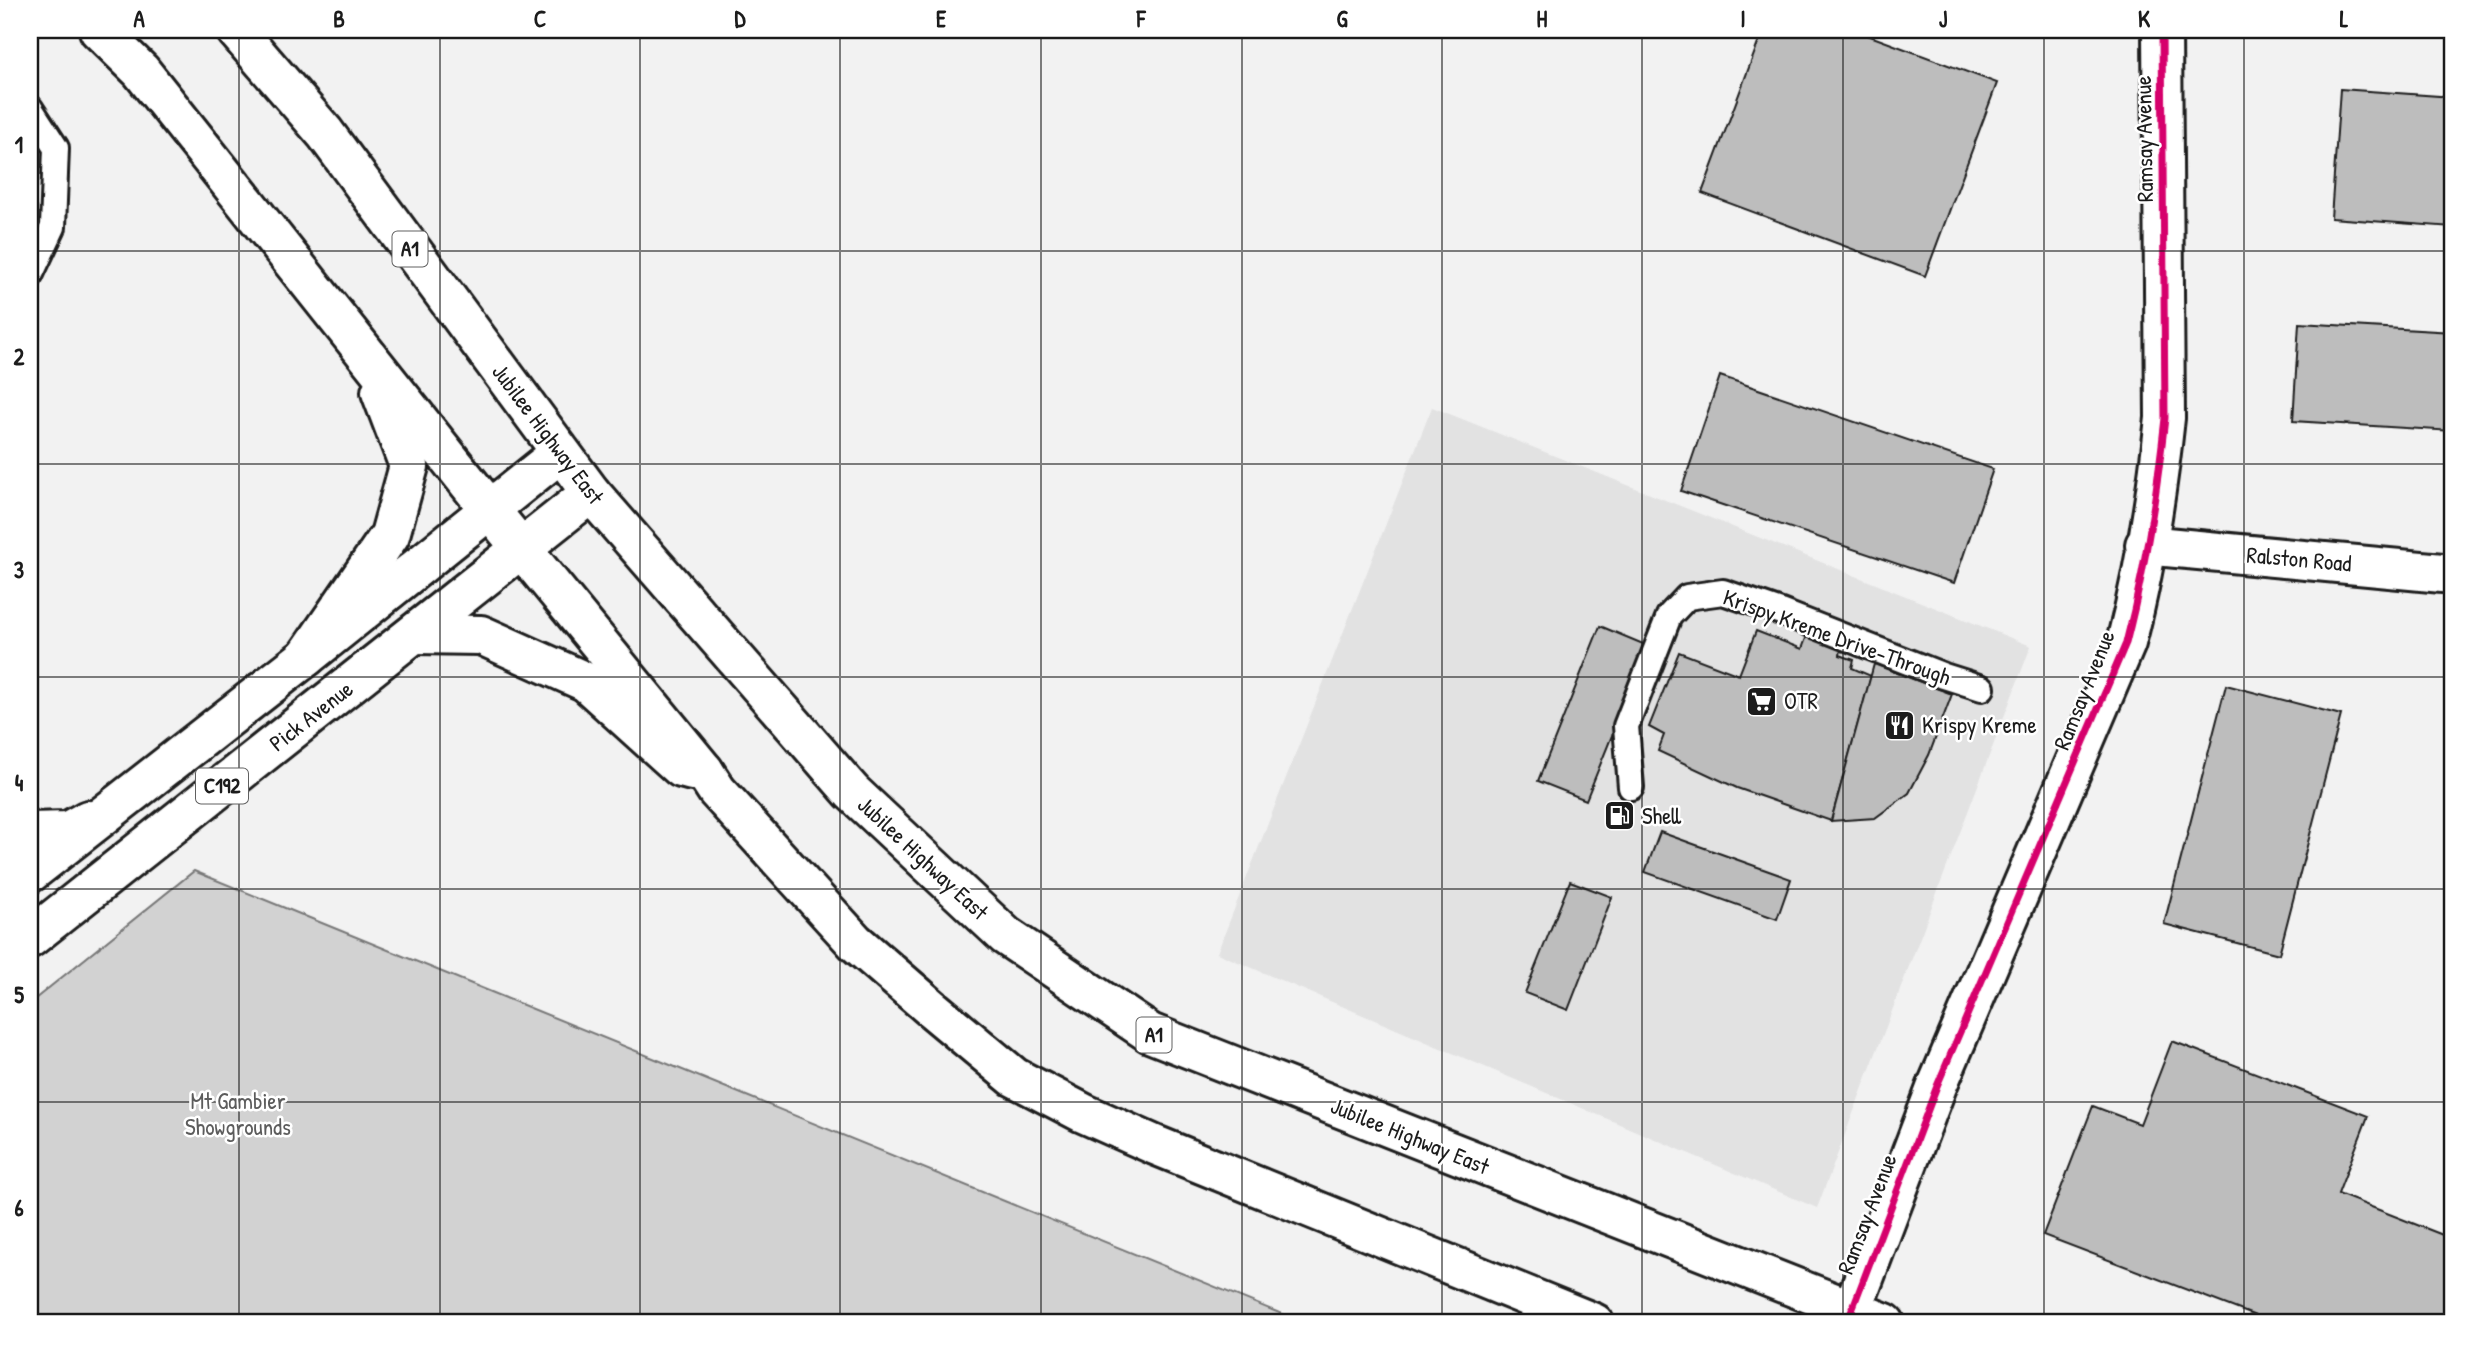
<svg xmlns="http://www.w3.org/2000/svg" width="2483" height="1353" font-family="'Patrick Hand',sans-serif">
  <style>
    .built { fill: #e2e2e2 }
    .green { fill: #d2d2d2; stroke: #777; stroke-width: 2 }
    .building { fill: #bdbdbd; stroke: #1c1c1c; stroke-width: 2 }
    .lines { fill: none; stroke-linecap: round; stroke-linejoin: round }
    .lane-casing { stroke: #1c1c1c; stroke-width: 30 }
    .street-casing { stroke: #1c1c1c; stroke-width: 44 }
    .primary-casing { stroke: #1c1c1c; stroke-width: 44 }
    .highway-casing { stroke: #1c1c1c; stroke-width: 44 }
    .lane { stroke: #fff; stroke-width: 24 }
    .street { stroke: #fff; stroke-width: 38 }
    .primary { stroke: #fff; stroke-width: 38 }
    .highway { stroke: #fff; stroke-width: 38 }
    .cycleway-casing { stroke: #fff; stroke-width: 11 }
    .cycleway { stroke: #d6006c; stroke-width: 7 }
    .grid { fill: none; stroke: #1c1c1c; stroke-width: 2; stroke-opacity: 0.55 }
    .labels { text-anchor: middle; stroke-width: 5; stroke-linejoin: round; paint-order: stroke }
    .shield { fill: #fff; stroke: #606060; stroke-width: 2 }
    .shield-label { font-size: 21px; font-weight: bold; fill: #1c1c1c }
    .street-label { font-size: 23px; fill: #1c1c1c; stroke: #fff }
    .poi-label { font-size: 23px; fill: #1c1c1c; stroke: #fff; text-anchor: start }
    .park-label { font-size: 23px; fill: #5c5c5c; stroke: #fff }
    .neatline { fill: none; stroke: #1c1c1c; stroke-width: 2.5 }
    .grid-label { font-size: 23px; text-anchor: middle; font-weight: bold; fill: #1c1c1c }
  </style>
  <rect width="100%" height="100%" fill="#f2f2f2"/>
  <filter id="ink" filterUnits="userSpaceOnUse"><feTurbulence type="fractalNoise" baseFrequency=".0143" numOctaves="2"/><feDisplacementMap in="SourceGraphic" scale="14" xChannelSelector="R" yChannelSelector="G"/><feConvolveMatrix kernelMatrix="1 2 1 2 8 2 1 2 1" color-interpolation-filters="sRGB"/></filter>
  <g filter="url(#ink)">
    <polygon class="built" points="1432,407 2031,646 1817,1208 1217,953"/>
    <polygon class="green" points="194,871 1304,1323 30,1323 30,1003"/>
    <g class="building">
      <polygon points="1763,30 1854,30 1997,83 1925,276 1702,193"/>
      <polygon points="2340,89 2453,97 2453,227 2331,218"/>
      <polygon points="2299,323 2453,332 2453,431 2293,421"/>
      <polygon points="1720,376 1993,469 1954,583 1681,491"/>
      <polygon points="1600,626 1648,646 1586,800 1538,781"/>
      <polygon points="1756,631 1802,649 1808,633 1842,645 1840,655 1854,660 1852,668 1871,676 1831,821 1737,788 1658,751 1664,735 1649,727 1679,652 1739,675"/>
      <polygon points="1874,664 1952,694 1929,755 1909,793 1875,818 1831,821"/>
      <polygon points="2226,685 2341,715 2279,954 2164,924"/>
      <polygon points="1660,832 1791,879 1777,919 1645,872"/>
      <polygon points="1570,881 1612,897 1568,1010 1525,993"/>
      <polygon points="2172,1041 2368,1116 2338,1194 2453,1239 2453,1323 2274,1323 2043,1235 2093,1106 2140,1124"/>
    </g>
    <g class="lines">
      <defs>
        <g id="lane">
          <polyline points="30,108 56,148 53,227 30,276"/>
          <polyline points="1631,787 1626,726 1669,616 1687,597 1723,592 1781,612 1944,676 1982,688"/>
        </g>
        <g id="street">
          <polyline points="2145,545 2453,574"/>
          <path d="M1847 1323 1937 1086 2126 643C2145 570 2157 493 2165 418L2162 30"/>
        </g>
        <g id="primary">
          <polyline points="415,634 481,635 586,682 681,768 692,771 704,771"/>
          <polyline points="30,832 68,831 88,820"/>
          <polyline points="30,873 306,657 560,453"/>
          <polyline points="30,938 591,493"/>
        </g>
        <g id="highway">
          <polyline points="99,30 141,71 490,510 704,771 717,791 855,942 930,1007 1014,1077 1083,1113 1155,1145 1594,1323"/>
          <polyline points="236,30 325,133 591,493 852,792 1006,936 1150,1033 1885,1323"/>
          <polyline points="306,657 390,535 409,466 381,392"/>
        </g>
      </defs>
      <use href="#lane" class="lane-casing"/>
      <use href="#street" class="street-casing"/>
      <use href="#primary" class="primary-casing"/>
      <use href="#highway" class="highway-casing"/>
      <use href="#lane" class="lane"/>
      <use href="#street" class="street"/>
      <use href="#primary" class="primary"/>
      <use href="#highway" class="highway"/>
      <defs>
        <path id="cycleway" d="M1847 1323 1937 1086 2126 643C2145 570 2157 493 2165 418L2162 30"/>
      </defs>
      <use href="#cycleway" class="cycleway-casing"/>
      <use href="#cycleway" class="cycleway"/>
    </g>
  </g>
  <path class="grid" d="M239 30V1323M440 30V1323M640 30V1323M840 30V1323M1041 30V1323M1242 30V1323M1442 30V1323M1642 30V1323M1843 30V1323M2044 30V1323M2244 30V1323M30 251H2453M30 464H2453M30 677H2453M30 889H2453M30 1102H2453"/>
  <defs>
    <symbol id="supermarket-square" viewBox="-11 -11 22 22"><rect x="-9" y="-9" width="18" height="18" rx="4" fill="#1c1c1c" stroke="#fff"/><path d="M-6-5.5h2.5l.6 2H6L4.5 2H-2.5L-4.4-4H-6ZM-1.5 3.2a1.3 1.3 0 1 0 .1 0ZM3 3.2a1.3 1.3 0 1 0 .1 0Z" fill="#fff"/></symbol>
    <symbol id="restaurant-square" viewBox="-11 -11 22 22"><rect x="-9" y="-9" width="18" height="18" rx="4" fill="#1c1c1c" stroke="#fff"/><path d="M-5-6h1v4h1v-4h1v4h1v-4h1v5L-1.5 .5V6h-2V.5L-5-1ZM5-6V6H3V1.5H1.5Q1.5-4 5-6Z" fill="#fff"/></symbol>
    <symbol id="fuel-square" viewBox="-11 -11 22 22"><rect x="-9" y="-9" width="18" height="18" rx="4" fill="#1c1c1c" stroke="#fff"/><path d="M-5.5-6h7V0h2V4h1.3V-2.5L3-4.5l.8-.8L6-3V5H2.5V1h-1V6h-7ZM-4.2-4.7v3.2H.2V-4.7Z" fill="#fff"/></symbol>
  </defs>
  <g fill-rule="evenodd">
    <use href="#supermarket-square" x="1744" y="684" width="35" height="35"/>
    <use href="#restaurant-square" x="1882" y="708" width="35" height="35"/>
    <use href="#fuel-square" x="1602" y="798" width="35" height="35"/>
  </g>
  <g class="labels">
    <g class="shield">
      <rect x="392.5" y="231.5" width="35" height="35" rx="5"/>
      <rect x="196" y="768.5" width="52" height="35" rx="5"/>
      <rect x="1136.5" y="1017.5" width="35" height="35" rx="5"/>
    </g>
    <g class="shield-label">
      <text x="410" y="256">A1</text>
      <text x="222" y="793">C192</text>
      <text x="1154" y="1042">A1</text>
    </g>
    <g class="street-label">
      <text transform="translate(2144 139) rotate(-91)" y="8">Ramsay Avenue</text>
      <text transform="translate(548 434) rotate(53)" y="8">Jubilee Highway East</text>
      <text transform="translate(2299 559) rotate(5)" y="8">Ralston Road</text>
      <text transform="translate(1837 637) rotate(20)" y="8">Krispy Kreme Drive-Through</text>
      <text transform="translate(2084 690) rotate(-68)" y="8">Ramsay Avenue</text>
      <text transform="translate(311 716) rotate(-38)" y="8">Pick Avenue</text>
      <text transform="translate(923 858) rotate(43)" y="8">Jubilee Highway East</text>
      <text transform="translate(1410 1136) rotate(22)" y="8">Jubilee Highway East</text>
      <text transform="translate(1867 1214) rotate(-69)" y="8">Ramsay Avenue</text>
    </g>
    <g class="poi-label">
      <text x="1784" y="709">OTR</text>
      <text x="1922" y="733">Krispy Kreme</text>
      <text x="1642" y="824">Shell</text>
    </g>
    <g class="park-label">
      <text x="238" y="1109">Mt Gambier<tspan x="238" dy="26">Showgrounds</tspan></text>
    </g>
  </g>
  <rect width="2483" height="1353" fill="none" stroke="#fff" stroke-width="77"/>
  <rect x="38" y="38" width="2406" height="1276" class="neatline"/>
  <g class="grid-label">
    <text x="139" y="27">A</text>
    <text x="339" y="27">B</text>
    <text x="540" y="27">C</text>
    <text x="740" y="27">D</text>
    <text x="941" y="27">E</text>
    <text x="1141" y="27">F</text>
    <text x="1342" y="27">G</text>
    <text x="1542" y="27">H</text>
    <text x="1743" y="27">I</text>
    <text x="1943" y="27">J</text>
    <text x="2144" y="27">K</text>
    <text x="2344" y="27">L</text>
    <text x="19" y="153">1</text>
    <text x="19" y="365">2</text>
    <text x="19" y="578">3</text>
    <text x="19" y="791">4</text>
    <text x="19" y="1003">5</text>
    <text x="19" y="1216">6</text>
  </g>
</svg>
